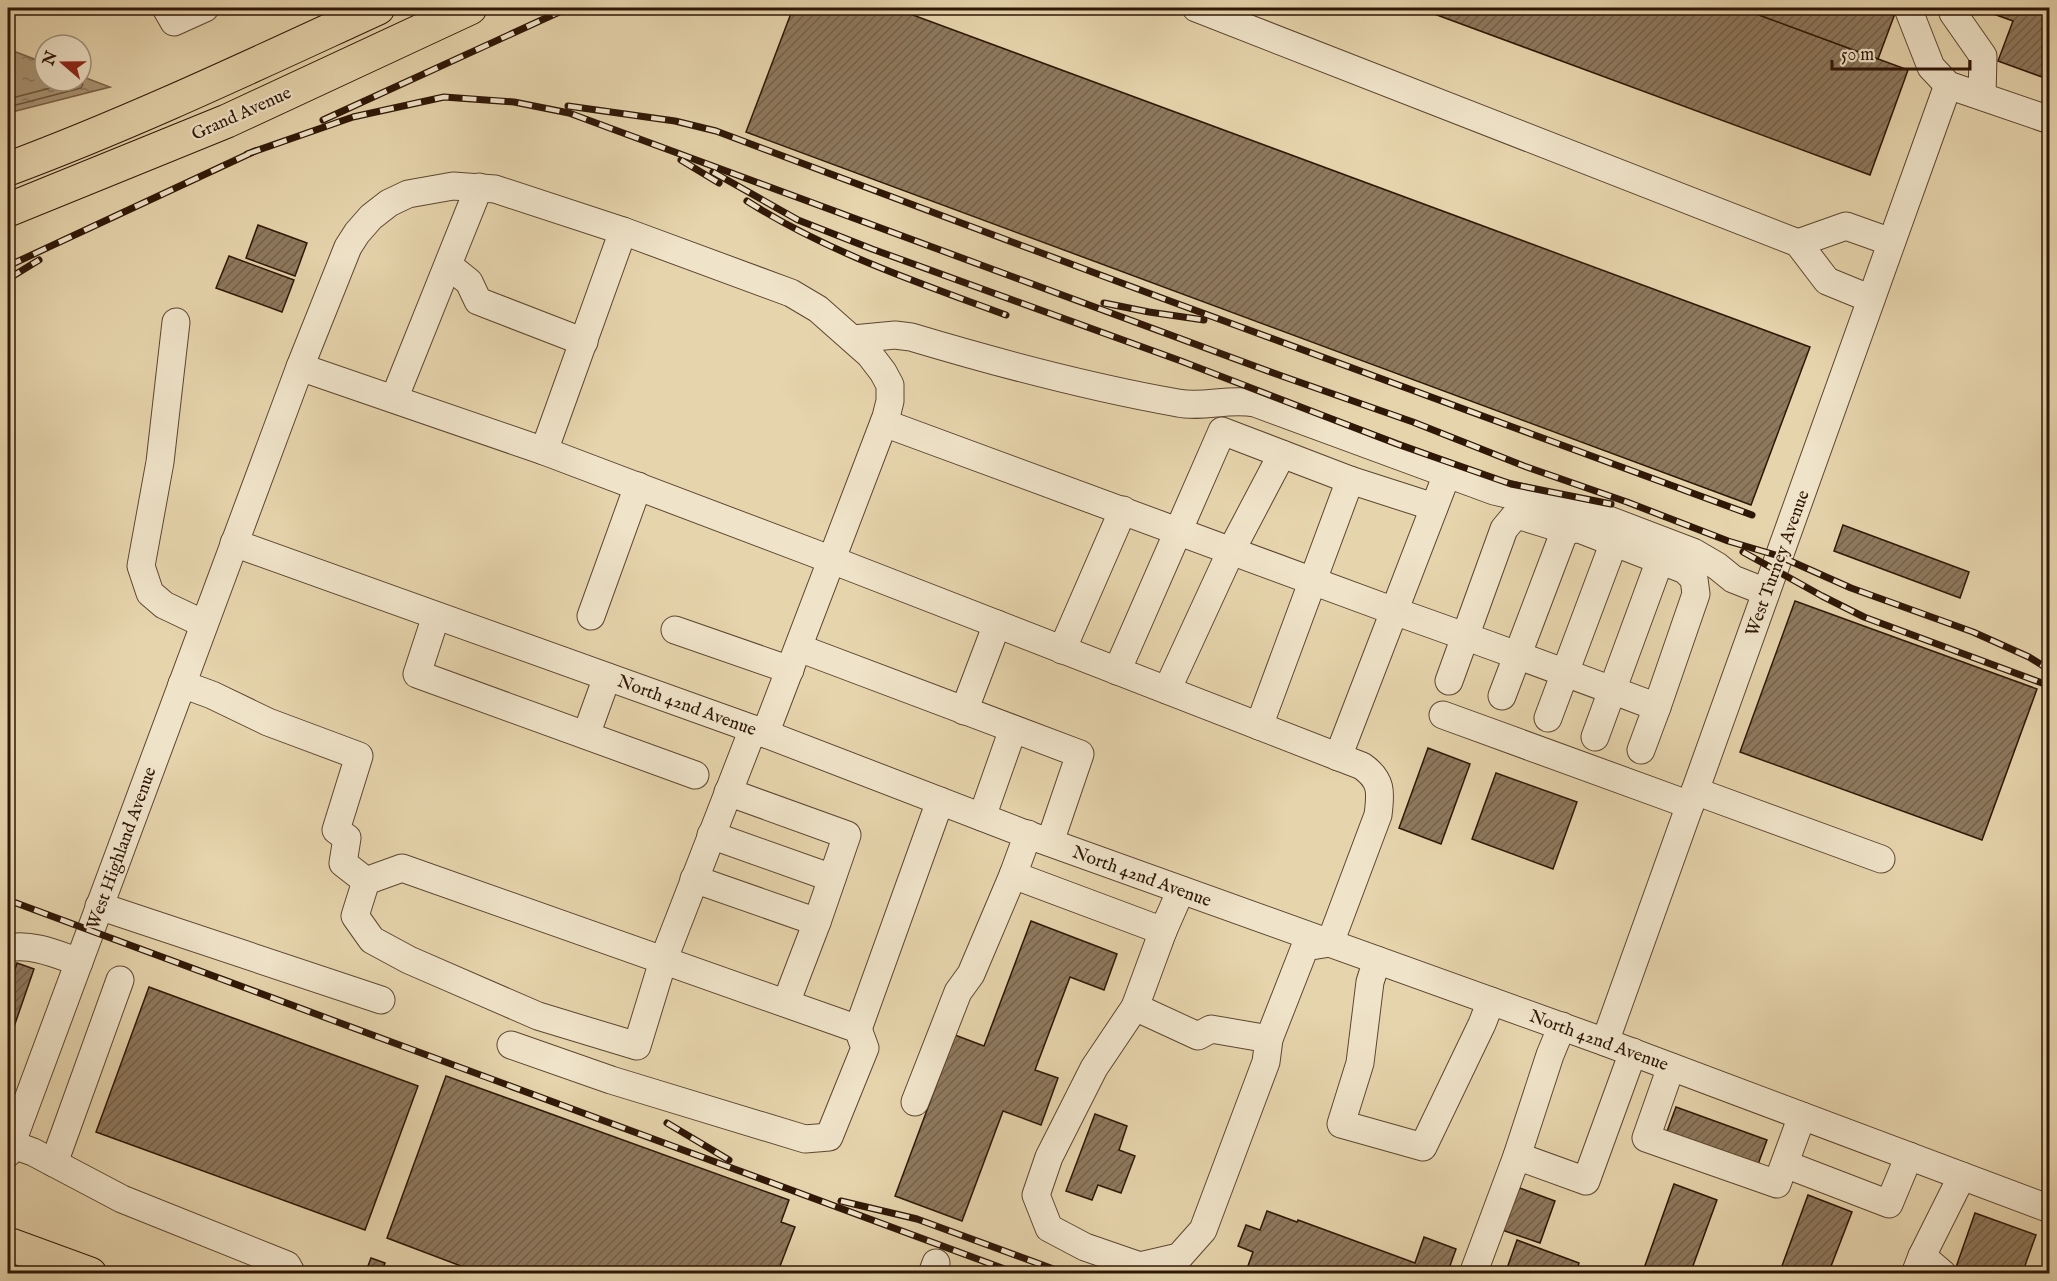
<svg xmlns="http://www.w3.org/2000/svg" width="2057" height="1281" font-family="'IM FELL English',serif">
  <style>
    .water { fill: url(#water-ripples); stroke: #786248; stroke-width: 1.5 }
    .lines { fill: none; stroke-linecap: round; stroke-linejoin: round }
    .shore { stroke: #6c563e; stroke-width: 1.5 }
    .building { fill: url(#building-hatch); stroke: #2f1707; stroke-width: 1.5 }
    .minor-casing { stroke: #5d4630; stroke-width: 29 }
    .major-casing { stroke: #2f1707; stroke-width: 35 }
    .highway-casing { stroke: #2f1707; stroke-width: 35 }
    .minor { stroke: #efe3c9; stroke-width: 27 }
    .major { stroke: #e6d4ac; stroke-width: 33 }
    .highway { stroke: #e6d4ac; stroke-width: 33 }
    .rail-casing { stroke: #2f1707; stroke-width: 7 }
    .rail { stroke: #efe3c9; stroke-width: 4.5; stroke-dasharray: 14; stroke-linecap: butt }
    .labels { text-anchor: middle; stroke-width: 4.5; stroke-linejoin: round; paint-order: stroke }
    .street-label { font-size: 18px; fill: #2f1707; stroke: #efe3c9 }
  </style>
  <defs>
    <pattern id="water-ripples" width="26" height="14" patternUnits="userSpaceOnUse" patternTransform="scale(1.5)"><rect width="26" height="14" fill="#a89474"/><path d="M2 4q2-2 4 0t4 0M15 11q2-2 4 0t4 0" fill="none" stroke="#89785d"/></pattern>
    <pattern id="building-hatch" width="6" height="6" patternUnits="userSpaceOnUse" patternTransform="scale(1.5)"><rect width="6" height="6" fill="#8e795d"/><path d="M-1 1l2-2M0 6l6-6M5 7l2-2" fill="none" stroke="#74624b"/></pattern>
  </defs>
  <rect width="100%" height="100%" fill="#e6d4ac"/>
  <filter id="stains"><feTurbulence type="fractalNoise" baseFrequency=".00333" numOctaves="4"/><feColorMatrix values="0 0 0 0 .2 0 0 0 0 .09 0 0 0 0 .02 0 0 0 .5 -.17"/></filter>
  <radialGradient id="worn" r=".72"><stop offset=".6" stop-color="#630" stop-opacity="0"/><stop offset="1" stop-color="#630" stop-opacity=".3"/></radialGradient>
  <polygon class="water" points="8,49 45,63 45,81 81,81 81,76 110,87 8,113"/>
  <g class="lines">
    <g class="shore">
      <polyline points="8,99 66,84 69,81"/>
      <polyline points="8,107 81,88 83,84 78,81"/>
    </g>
  </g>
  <g class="building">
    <polygon points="793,8 894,8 1810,347 1751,505 746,132"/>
    <polygon points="1418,8 1740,8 1908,70 1870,175"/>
    <polygon points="1740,8 1897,8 1878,59"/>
    <polygon points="1977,8 2050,8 2050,80 1998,61 2013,21"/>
    <polygon points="258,225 307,243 295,276 246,258"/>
    <polygon points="229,256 294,280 282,312 216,288"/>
    <polygon points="1843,525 1969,572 1960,598 1834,551"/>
    <polygon points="1795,601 2037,689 1982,840 1740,752"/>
    <polygon points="1428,748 1470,764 1441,844 1399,828"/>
    <polygon points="1496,773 1577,802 1553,869 1472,839"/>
    <polygon points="1031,921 1117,954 1104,990 1070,977 1035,1070 1058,1078 1041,1125 1003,1111 962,1221 895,1196 955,1035 984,1046"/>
    <polygon points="17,963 34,969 8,1044 8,990"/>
    <polygon points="149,987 418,1086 365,1230 96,1132"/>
    <polygon points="446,1076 789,1200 781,1222 795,1227 777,1274 482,1274 387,1238"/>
    <polygon points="1676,1107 1767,1140 1757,1167 1666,1134"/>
    <polygon points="1095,1114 1127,1126 1119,1150 1135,1156 1121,1193 1098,1185 1092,1200 1066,1191"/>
    <polygon points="1674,1184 1717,1200 1690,1274 1642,1274"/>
    <polygon points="1517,1187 1555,1201 1540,1243 1502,1230"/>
    <polygon points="1808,1195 1852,1212 1828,1274 1779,1274"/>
    <polygon points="1267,1211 1297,1222 1298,1220 1415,1263 1424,1237 1456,1249 1447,1274 1245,1274 1253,1252 1238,1246 1246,1225 1260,1230"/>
    <polygon points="1975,1213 2036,1235 2022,1274 1965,1274 1955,1270"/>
    <polygon points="1517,1240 1579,1263 1576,1274 1505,1274"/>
    <polygon points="371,1258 385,1263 381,1274 365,1274"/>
  </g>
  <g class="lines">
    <defs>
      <g id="minor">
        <polyline points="166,8 174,22 205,8"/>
        <polyline points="1196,8 1798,243 1827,281 1871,299"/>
        <polyline points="1911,8 1909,11 1931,67 1948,85 2050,120"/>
        <polyline points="1952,8 1953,13 1983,56 1982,96"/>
        <polyline points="1798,243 1846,226 1891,242"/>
        <polyline points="448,265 469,282 478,301 584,342"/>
        <polyline points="176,322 160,462 141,566 150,593 164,605 204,624"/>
        <path d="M853 339 895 335 911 337C998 363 1087 387 1178 403 1203 408 1229 398 1255 403L1494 491 1593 514 1693 552 1717 566 1733 579 1766 592"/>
        <polyline points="300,367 348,247 357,233 371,217 389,203 408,194 453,186 495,189 623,231"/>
        <polyline points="394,399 479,187"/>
        <path d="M884 423 1394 611C1482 642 1569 674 1657 707L1696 594 1694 579 1685 570 1579 529 1566 530 1524 517H1514L1504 529 1449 681"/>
        <path d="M544 451 832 560 1362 766C1382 780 1381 792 1378 815L1330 943 1305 947 1269 1039 1211 1029 1198 1036 1135 1007 1163 931"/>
        <polyline points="1350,480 1434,507"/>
        <polyline points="234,543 753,729 1023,833 1605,1042 2050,1209"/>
        <polyline points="436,616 417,674 695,775"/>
        <polyline points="591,616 638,486"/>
        <polyline points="675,630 790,670"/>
        <polyline points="799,648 1080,754 1050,842"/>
        <polyline points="1062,650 1123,510"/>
        <polyline points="1117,671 1222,431 1350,480 1259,726"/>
        <polyline points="182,684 212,695 268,722 359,756 336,830 347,838 343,863 366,881 402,868 858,1029 865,1048 829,1137 805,1139 611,1080 511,1045"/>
        <polyline points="1167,690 1231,551 1282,454"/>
        <polyline points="1502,696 1565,530"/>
        <polyline points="964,711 997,624"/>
        <polyline points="1443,715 1690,805"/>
        <polyline points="1548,718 1614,542"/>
        <polyline points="586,735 607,677"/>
        <polyline points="1595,737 1660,560"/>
        <polyline points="1641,750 1657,707"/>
        <polyline points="1338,757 1447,474"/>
        <polyline points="1695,791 1881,859"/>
        <polyline points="728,792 847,835 817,922 786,1003"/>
        <polyline points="982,817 1013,729"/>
        <polyline points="1028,834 1013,875 1163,931 1181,890"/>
        <polyline points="711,835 832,878"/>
        <polyline points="694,879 817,922"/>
        <polyline points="366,881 355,916 372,940 409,960 538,1016 637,1046 663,961 753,729"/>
        <polyline points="99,906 381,1000"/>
        <path d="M8 948C31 943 56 954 79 962"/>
        <polyline points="1377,960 1370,982 1360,1063 1341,1124 1423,1147 1482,1024 1491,1001"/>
        <polyline points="1135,1007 1094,1068 1049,1157 1036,1195 1049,1228 1085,1247 1140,1266 1179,1257 1203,1230 1266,1062 1269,1039"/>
        <polyline points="1562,1026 1550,1055 1517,1156 1586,1181 1633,1052"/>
        <polyline points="858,1029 940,801"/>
        <polyline points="1605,1042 1948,85"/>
        <polyline points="1671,1067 1646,1138 1777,1184 1802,1116"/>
        <polyline points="915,1102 958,992 971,974 1013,875"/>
        <polyline points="8,1143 33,1152 122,1199 287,1265 292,1274"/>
        <polyline points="8,1153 300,367 544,451 623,231 791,293 818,309 870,355 883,372 890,385 890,401 886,417 765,734"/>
        <polyline points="54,1163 120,980"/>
        <polyline points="1785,1164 1889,1204 1909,1156"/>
        <polyline points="1922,1256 1943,1274"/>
        <polyline points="932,1274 936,1263"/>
        <polyline points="1473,1274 1517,1156"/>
        <polyline points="1915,1274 1922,1256 1962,1176"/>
      </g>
      <polyline id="major" points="8,1244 90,1274"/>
      <g id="highway">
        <path d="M8 169C134 122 256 64 378 8"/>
        <polyline points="8,210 227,121 470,8"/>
      </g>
    </defs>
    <use href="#minor" class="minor-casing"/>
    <use href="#major" class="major-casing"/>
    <use href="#highway" class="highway-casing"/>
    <use href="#minor" class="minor"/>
    <use href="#major" class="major"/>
    <use href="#highway" class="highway"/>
    <defs>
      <g id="rail">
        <polyline points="568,106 675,121 716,131 1159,297 1752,515"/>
        <polyline points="323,120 568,8"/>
        <polyline points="247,154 353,117 444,97 514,102 569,113 1279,375 1413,422 1524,466 1627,502 1728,541 1779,556 1851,588 1973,632 2029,657 2050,670"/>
        <polyline points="681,160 719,183"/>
        <polyline points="713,172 798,220 872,249 1181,361 1397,444 1511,484 1611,504"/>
        <path d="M747 201C827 252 917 282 1006 315"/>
        <polyline points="8,266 255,151"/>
        <polyline points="8,279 39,260"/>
        <polyline points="1104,303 1149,312 1204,320"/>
        <polyline points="1743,552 1822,596 1864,617 2050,686"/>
        <polyline points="8,900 1018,1274"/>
        <polyline points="667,1123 729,1160"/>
        <polyline points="841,1201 917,1219 1067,1274"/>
      </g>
    </defs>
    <use href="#rail" class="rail-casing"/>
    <use href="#rail" class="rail"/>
  </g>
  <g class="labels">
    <g class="street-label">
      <text transform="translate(241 113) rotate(-24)" y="6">Grand Avenue</text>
      <text transform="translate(1777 563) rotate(-70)" y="6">West Turney Avenue</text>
      <text transform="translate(687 705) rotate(20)" y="6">North 42nd Avenue</text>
      <text transform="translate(121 848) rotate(-70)" y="6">West Highland Avenue</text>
      <text transform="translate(1142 876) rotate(20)" y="6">North 42nd Avenue</text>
      <text transform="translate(1599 1040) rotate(20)" y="6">North 42nd Avenue</text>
    </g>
  </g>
  <rect width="2057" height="1281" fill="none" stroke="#e6d4ac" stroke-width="30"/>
  <rect x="9" y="9" width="2039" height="1263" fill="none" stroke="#2f1707" stroke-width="3"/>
  <rect x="15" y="15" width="2027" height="1251" fill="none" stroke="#2f1707" stroke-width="1.5"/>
  <g transform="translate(63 63) rotate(290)"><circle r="28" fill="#efe3c9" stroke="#a2917b" stroke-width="1.5"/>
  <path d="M0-4.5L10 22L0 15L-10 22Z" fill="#8f2418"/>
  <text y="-9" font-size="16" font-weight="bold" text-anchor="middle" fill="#2f1707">N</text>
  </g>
  <path d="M1832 60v9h138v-9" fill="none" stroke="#2f1707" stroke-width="3"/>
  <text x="1841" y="60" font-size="18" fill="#2f1707" stroke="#efe3c9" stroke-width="4.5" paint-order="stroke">50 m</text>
  <rect width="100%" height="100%" filter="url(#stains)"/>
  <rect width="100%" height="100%" fill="url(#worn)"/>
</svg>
